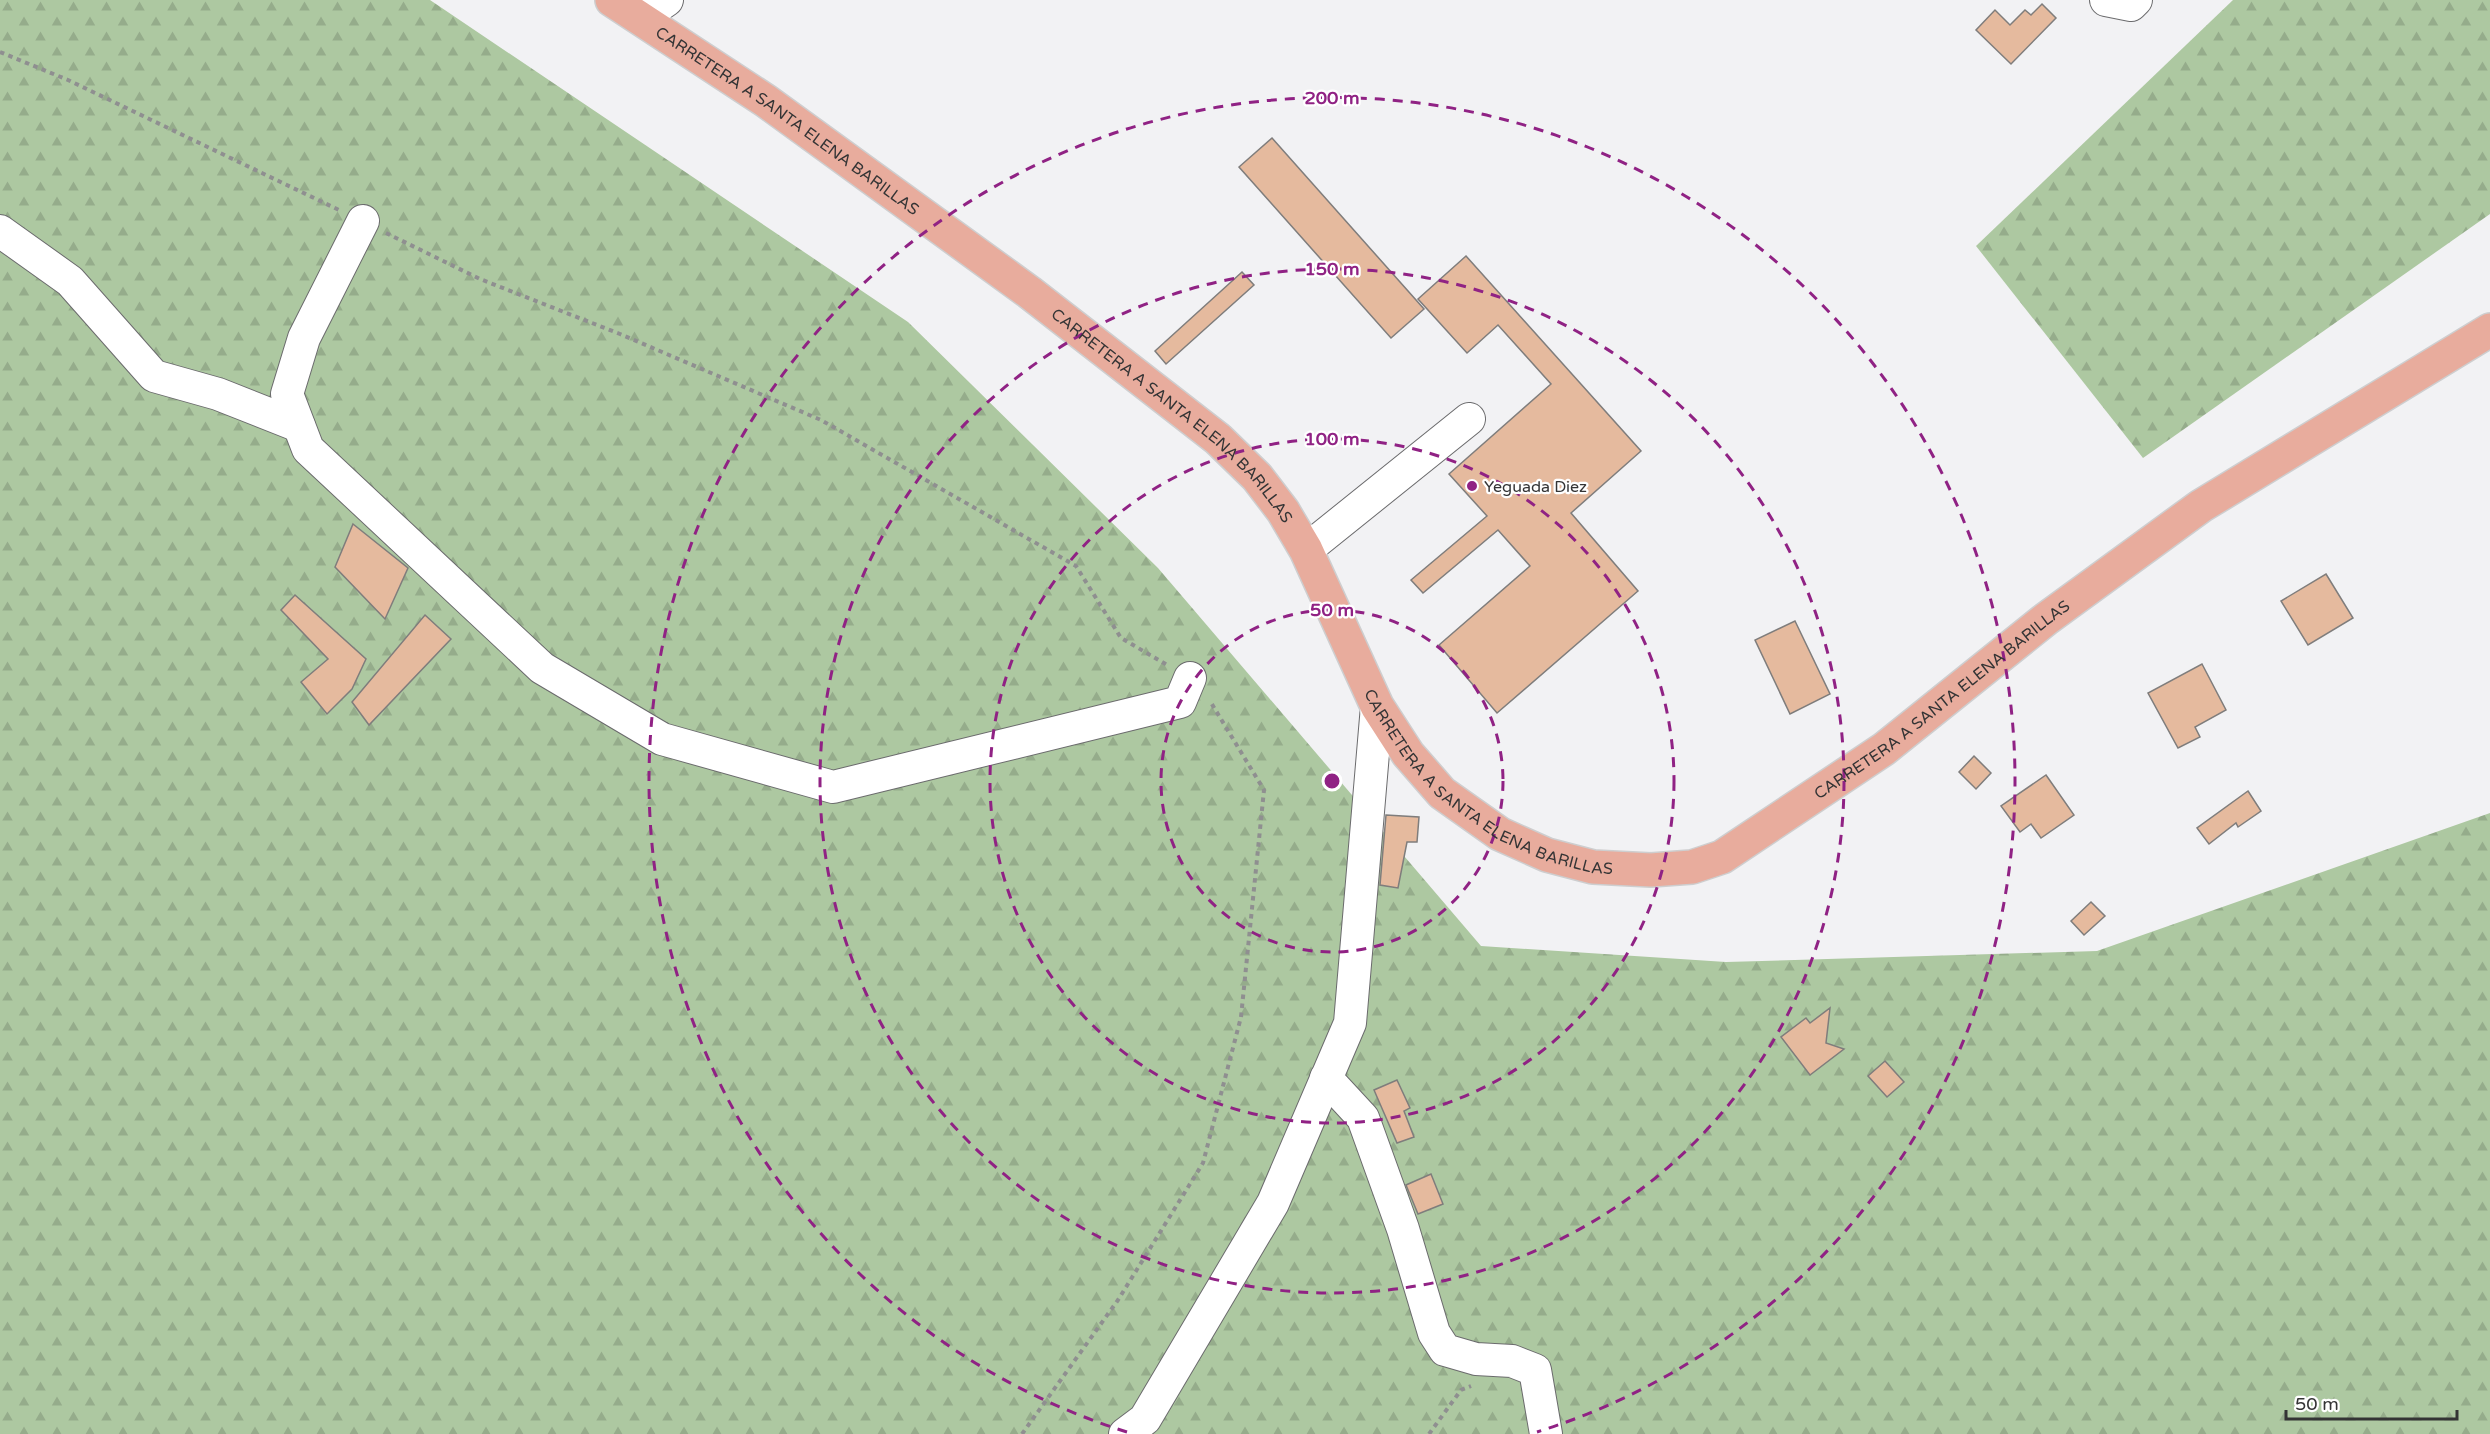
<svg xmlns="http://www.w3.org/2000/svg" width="2490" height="1434" font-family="'Varela Round',sans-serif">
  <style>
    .forest { fill: url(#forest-firs) }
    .building { fill: #e5ba9e; stroke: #7f7d7c; stroke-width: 1.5 }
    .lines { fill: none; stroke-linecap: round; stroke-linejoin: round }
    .minor-casing { stroke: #6b6b6d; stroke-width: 34 }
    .major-casing { stroke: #cececf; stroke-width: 36 }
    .path { stroke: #8f8f90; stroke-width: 4; stroke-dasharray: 4.5 4.5; stroke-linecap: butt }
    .minor { stroke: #fff; stroke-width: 32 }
    .major { stroke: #e8ac9d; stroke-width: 33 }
    .ring { fill: none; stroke: #902284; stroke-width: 3; stroke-dasharray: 10 8 }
    .poi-dot { fill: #902284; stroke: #fff; stroke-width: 2 }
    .labels { text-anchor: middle; stroke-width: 4.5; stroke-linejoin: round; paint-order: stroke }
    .street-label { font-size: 16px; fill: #343435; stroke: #fff }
    .poi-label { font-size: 16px; fill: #343435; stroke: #fff; text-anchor: start }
    .centre { fill: #902284; stroke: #fff; stroke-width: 3 }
    .ring-label { font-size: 18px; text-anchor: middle; font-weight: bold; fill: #902284; stroke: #fff; stroke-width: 4.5; stroke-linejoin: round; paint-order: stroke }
  </style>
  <defs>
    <pattern id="forest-firs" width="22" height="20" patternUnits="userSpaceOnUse" patternTransform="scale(1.5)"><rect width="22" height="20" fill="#adc8a1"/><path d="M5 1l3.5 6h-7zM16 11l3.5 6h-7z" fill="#95ac8b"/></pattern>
  </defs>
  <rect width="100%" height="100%" fill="#f2f2f4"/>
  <g class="forest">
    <polygon points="0,0 430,0 908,322 1158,568 1481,946 1726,962 2097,951 2490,813 2490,1434 0,1434"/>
    <polygon points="2233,0 2490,0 2490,214 2143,458 1976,246"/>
  </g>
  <g class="building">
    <polygon points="2042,4 2056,18 2011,64 1976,30 1995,10 2010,25 2025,10 2031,15"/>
    <polygon points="1272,138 1424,309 1391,338 1239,167"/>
    <polygon points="1466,256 1641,451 1571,513 1638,591 1497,713 1439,645 1530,566 1498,530 1423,593 1411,580 1487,516 1449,474 1551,384 1498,325 1467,353 1418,299"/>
    <polygon points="1242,272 1254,285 1166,364 1155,351"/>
    <polygon points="353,524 408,568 385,619 335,567"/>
    <polygon points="2326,574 2353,618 2308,645 2281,601"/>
    <polygon points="295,595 366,659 352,689 327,714 301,682 328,659 281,610"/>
    <polygon points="425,615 451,639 369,725 352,702"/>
    <polygon points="1795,621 1830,694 1790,714 1755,640"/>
    <polygon points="2202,664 2226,710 2195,727 2200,737 2178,748 2148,693"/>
    <polygon points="1974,756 1991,773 1976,789 1959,772"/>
    <polygon points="2046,775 2074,815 2041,838 2031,824 2020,832 2001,806"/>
    <polygon points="2248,791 2261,811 2238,827 2236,823 2209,844 2197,828"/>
    <polygon points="1386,815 1419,817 1417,842 1407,842 1398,888 1380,885"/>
    <polygon points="2091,902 2105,916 2084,935 2071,921"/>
    <polygon points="1830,1008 1826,1043 1844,1049 1810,1075 1781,1037 1806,1018 1810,1023"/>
    <polygon points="1885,1061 1904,1082 1887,1097 1868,1076"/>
    <polygon points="1397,1080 1410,1108 1404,1111 1414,1137 1397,1143 1374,1090"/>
    <polygon points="1431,1174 1443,1204 1418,1214 1406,1185"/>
  </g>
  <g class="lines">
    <defs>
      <g id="minor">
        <polyline points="2106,0 2131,5 2136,0"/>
        <polyline points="641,18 667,0"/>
        <polyline points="363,221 304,338 287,394 308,449 542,668 662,739 833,787 1180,702 1190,678"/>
        <polyline points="0,231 70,281 154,376 218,394 299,426"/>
        <polyline points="1306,550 1469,419"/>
        <polyline points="1326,1078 1363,1118 1403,1229 1434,1333 1445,1350 1476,1359 1512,1361 1535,1370 1546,1434"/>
        <polyline points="1125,1434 1145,1419 1273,1203 1350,1023 1377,706"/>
      </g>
      <g id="major">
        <path id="s1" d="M612 0 766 101 1029 292 1218 439 1257 477 1283 511 1306 550 1377 706 1408 754 1442 793 1500 834 1547 855 1593 867 1651 870 1692 867 1722 857 1884 749 2046 619 2201 506 2490 330"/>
      </g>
    </defs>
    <use href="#minor" class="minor-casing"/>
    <use href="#major" class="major-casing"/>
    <g class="path">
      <polyline points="0,52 68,80 339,210"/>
      <polyline points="386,233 480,279 620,334 821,420 1076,566 1121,638 1169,666"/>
      <polyline points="1022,1434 1118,1300 1203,1163 1241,1017 1264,790 1210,701"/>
      <polyline points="1429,1434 1461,1390 1471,1386"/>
    </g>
    <use href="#minor" class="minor"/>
    <use href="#major" class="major"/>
  </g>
  <g class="ring">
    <circle cx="1332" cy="781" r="171"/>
    <circle cx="1332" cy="781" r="342"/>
    <circle cx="1332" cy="781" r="512"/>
    <path d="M1127 1432A683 683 0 1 1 1537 1432"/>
  </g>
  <circle class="poi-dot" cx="1472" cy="486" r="6"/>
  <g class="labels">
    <g class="street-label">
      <text dy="6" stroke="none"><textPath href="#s1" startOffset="213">CARRETERA A SANTA ELENA BARILLAS</textPath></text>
      <text dy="6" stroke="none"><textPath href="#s1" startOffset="699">CARRETERA A SANTA ELENA BARILLAS</textPath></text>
      <text dy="6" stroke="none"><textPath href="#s1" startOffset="1743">CARRETERA A SANTA ELENA BARILLAS</textPath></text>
      <text dy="6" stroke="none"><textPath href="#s1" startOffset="1203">CARRETERA A SANTA ELENA BARILLAS</textPath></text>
    </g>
    <g class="poi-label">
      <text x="1484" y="492">Yeguada Diez</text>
    </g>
  </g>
  <circle cx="1332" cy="781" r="9" class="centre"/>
  <g class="ring-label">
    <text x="1332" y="104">200 m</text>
    <text x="1332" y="275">150 m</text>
    <text x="1332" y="445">100 m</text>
    <text x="1332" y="616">50 m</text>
  </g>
  <path d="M2286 1410v9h171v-9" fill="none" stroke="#343435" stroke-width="3"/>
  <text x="2295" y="1410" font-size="18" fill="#343435" stroke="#ffffff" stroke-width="4.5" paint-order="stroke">50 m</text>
</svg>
